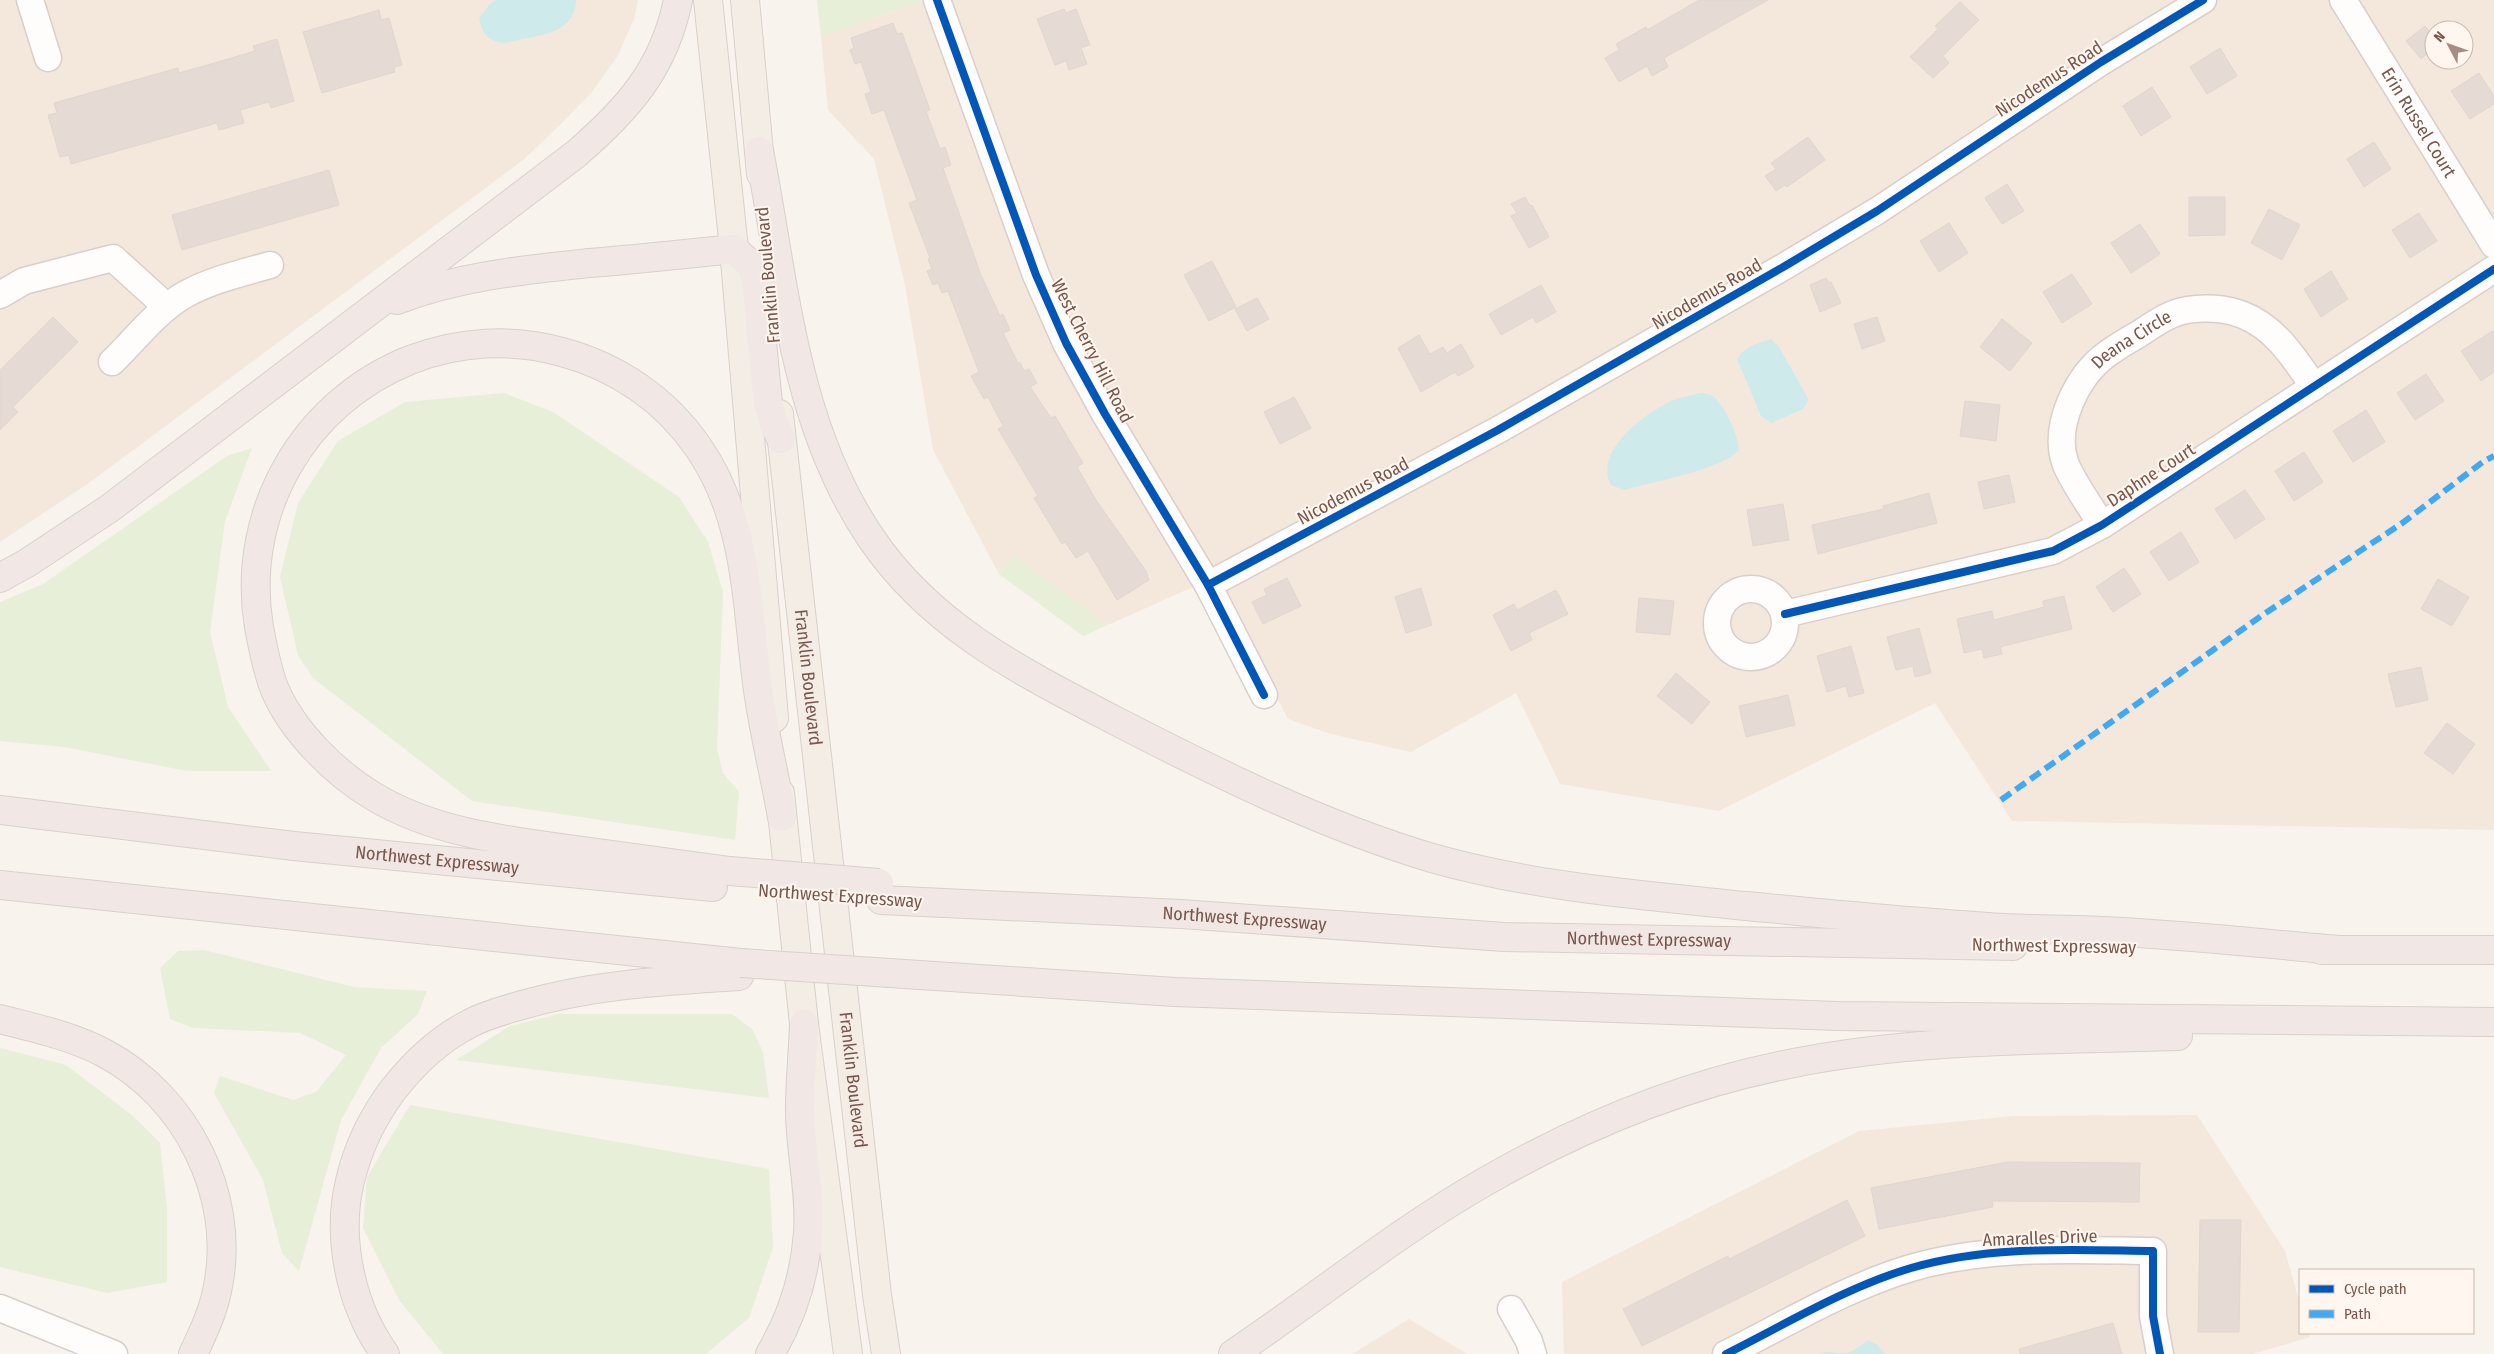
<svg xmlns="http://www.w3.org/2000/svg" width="2494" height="1354" font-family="'Fira Sans Condensed',sans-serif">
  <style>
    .residential { fill: #f4e8dd; fill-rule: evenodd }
    .green { fill: #e7efd8 }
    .water { fill: #ceeaea }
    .building { fill: #e5dad4; stroke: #e2d5cf }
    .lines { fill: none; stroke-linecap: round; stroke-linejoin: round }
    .minor-casing { stroke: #d8ceca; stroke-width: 29 }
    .major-casing { stroke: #dacfca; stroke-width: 30 }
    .highway-casing { stroke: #dacfca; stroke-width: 30 }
    .minor { stroke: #fefdfc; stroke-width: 26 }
    .major { stroke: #f3ede6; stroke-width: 28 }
    .highway { stroke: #f1e7e5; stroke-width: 28 }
    .highway-bridge-casing { stroke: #dacfca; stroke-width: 30; stroke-linecap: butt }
    .highway-bridge { stroke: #f1e7e5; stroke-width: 28 }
    .quiet { stroke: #3fa9f5; stroke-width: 6; stroke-dasharray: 12 6; stroke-linecap: butt }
    .cycleway-casing { stroke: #fff7ef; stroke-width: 11 }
    .cycleway { stroke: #0057b8; stroke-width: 8 }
    .labels { text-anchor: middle; stroke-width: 4; stroke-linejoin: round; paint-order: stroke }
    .street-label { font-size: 18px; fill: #79564b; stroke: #fff7ef }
  </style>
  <rect width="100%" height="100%" fill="#f8f3ed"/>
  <g class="residential">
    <polygon points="0,0 638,0 634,19 617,57 591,93 563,122 523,160 89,483 0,542"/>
    <path d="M948 0H2494V830L2012 821 1935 703 1719 811 1560 784 1516 693 1411 752 1331 734 1288 719 1228 604 1076 340 1045 269ZM2434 30H2464V60H2434Z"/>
    <polygon points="922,1 974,140 1094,417 1193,587 1108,625 1014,556 999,574 933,450 905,285 874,159 828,110 821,37"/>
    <polygon points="2197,1115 2285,1251 2300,1304 2300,1333 2309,1333 2310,1337 2253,1354 1564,1354 1562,1282 1859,1131 2014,1116"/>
    <polygon points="1409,1319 1467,1354 1352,1354"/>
  </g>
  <g class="green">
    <polygon points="817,0 921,0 922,1 821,37"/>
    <polygon points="504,393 553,412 679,497 708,542 723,592 717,749 723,773 739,792 735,840 472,801 313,678 298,655 280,577 298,503 338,441 405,402"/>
    <polygon points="252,448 225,521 210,632 228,707 271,771 187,771 64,747 0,741 0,602 43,584 227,456"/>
    <polygon points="1014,555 1108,625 1083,636 999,574"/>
    <polygon points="204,950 354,987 427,991 418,1014 381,1048 341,1120 299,1271 282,1253 263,1180 214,1093 220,1076 293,1100 316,1092 346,1055 300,1033 193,1028 170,1019 160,968 178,951"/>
    <polygon points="558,1014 732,1014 752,1029 763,1052 769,1098 456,1060 510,1026"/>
    <polygon points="0,1048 66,1065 133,1116 160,1143 167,1210 167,1282 107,1293 0,1267"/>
    <polygon points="410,1105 769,1169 773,1247 749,1318 706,1354 443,1354 399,1300 363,1228 367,1177"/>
  </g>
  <g class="water">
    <path d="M496 0H576C575 30 546 35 522 39 511 42 503 45 492 40 483 35 481 27 479 18L490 4Z"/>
    <path d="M1771 339 1779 347 1809 400 1803 409 1771 423 1761 416 1737 359C1744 347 1758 343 1771 339Z"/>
    <path d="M1703 393C1707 394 1712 395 1714 397 1726 408 1738 434 1739 450 1721 470 1652 482 1624 490L1611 485C1594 451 1643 415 1669 402 1680 397 1692 395 1703 393Z"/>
    <path d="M1868 1340 1876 1344 1885 1354H1819C1828 1350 1833 1353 1843 1353 1852 1354 1861 1345 1868 1340Z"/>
  </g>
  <g class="building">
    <polygon points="1699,0 1768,0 1664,58 1668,67 1652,76 1647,66 1619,82 1605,58 1619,50 1616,44 1646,27 1647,30"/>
    <polygon points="1960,2 1979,20 1943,56 1949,63 1933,78 1910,57 1938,29 1935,26"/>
    <polygon points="1064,9 1066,13 1076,9 1090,45 1081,48 1087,64 1069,70 1066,61 1055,65 1037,19"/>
    <polygon points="379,10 381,20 389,18 402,65 394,67 395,72 322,93 303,32"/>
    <polygon points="893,23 897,34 902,33 930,110 926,111 940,149 945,147 951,165 943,168 981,275 1000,316 1003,314 1010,330 1003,333 1018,363 1020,363 1024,371 1029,369 1037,383 1030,387 1051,418 1055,416 1083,463 1077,467 1096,500 1146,571 1149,580 1117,600 1088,551 1076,558 1065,542 1062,544 1034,498 1038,496 998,429 1003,426 988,397 984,399 971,376 979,372 948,291 942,293 938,283 933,285 927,271 932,269 928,259 930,258 909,203 917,200 884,110 872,114 865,94 871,92 861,62 855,64 850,50 854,48 851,38"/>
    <polygon points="2425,26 2434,37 2434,48 2421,59 2406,41"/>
    <polygon points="277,39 294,101 271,108 269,102 240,110 244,123 219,130 217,123 71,164 69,155 60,157 48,115 57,113 54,103 178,68 179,73 211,64 255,51 253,46"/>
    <polygon points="2220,48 2237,76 2207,94 2190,67"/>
    <polygon points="2479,73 2494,96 2494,104 2470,119 2451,91"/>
    <polygon points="2152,87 2171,117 2141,136 2123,106"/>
    <polygon points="1808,137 1825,160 1787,187 1785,185 1776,191 1765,176 1776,169 1771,163"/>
    <polygon points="2374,142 2391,169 2364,187 2347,159"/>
    <polygon points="329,170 339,205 182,250 172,215"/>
    <polygon points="2007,184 2024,211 2002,224 1985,198"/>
    <polygon points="1525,197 1530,206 1532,205 1549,237 1529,248 1511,216 1517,213 1511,204"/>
    <polygon points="2189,197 2225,197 2225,235 2189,236"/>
    <polygon points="2269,209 2300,225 2282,260 2251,243"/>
    <polygon points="2419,213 2437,241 2410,258 2392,230"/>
    <polygon points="1949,223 1968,253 1939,272 1920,241"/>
    <polygon points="2140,224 2160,254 2131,273 2111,243"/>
    <polygon points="1212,261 1236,307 1209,321 1184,275"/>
    <polygon points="2331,271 2348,299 2321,317 2304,289"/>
    <polygon points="2072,274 2092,304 2062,323 2043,292"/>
    <polygon points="1826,278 1829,283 1831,282 1841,303 1820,312 1810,285"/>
    <polygon points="1541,285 1556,312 1536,323 1533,317 1501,335 1489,314"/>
    <polygon points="1257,298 1269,319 1247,331 1235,309"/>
    <polygon points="53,317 78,342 13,407 18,412 0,430 0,370"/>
    <polygon points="1877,317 1885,341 1862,349 1854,324"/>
    <polygon points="2002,319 2032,343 2010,371 1980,347"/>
    <polygon points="2494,330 2494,372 2481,381 2461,351"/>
    <polygon points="1419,335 1430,354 1443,347 1447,353 1461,344 1474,367 1458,376 1455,372 1421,392 1398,348"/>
    <polygon points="2426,374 2444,401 2415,420 2397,393"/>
    <polygon points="1294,397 1311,428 1280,444 1264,412"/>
    <polygon points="1965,401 2000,405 1996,441 1960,436"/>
    <polygon points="2366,410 2385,442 2353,462 2333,431"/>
    <polygon points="2304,452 2323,482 2294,501 2275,471"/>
    <polygon points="2009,475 2015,502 1984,509 1978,482"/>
    <polygon points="2245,490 2265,519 2235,539 2215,509"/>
    <polygon points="1929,493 1937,523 1818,554 1812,525 1884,509 1883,506"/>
    <polygon points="1783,504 1789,540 1753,546 1747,510"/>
    <polygon points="2181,532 2199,562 2169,581 2150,552"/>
    <polygon points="2124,568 2141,594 2113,612 2096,587"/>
    <polygon points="1287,578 1301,606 1263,624 1252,602 1267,595 1264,589"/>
    <polygon points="2438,579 2469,597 2452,626 2421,609"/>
    <polygon points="1421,588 1432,625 1406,633 1395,597"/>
    <polygon points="1556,590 1568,614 1529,633 1532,640 1511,651 1493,615 1514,604 1517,610"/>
    <polygon points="2064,596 2072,629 2000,647 2002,654 1984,658 1982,649 1964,653 1957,619 1992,611 1994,620 2044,607 2043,601"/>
    <polygon points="1639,598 1674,601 1670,635 1636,632"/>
    <polygon points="1919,628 1931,673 1915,677 1913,666 1896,670 1887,637"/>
    <polygon points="1851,646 1864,693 1849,697 1846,686 1827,692 1817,656"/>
    <polygon points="2421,667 2428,700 2396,707 2388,674"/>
    <polygon points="1676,673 1710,702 1692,724 1657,696"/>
    <polygon points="1788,695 1795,725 1746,737 1739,706"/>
    <polygon points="2447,723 2475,744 2453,774 2424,753"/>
    <polygon points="2008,1162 2140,1163 2139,1202 1992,1201 1993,1207 1879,1229 1871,1188"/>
    <polygon points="1847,1200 1865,1236 1642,1346 1623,1309 1728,1256 1729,1259"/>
    <polygon points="2200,1220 2241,1220 2239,1332 2198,1332"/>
    <polygon points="2113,1323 2122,1354 2020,1354 2019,1349"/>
  </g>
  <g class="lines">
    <defs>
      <g id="minor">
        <polyline points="30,0 48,58"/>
        <polyline points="937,0 1036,275 1066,343 1105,414 1208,585 1264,695"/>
        <path id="s1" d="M2343 0 2494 245"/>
        <polyline points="0,295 24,281 113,258 167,307"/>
        <path d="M112 362C135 340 157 310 186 294 211 280 242 273 270 265"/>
        <path id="s2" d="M2102 525C2092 509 2070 478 2065 462 2053 425 2077 376 2107 354 2117 347 2128 340 2139 334 2154 324 2169 313 2187 310 2204 307 2226 308 2243 315 2276 328 2295 359 2314 387"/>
        <polyline points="1208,585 1498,430 1785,266 1877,211 2101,62 2203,0"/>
        <circle cx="1751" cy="623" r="34"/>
        <polyline points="1785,614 2053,551 2102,525 2494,269"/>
        <polyline points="0,1308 114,1354"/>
        <polyline points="1511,1309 1529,1341 1533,1354"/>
        <path d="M1726 1354C1786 1324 1847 1287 1911 1268 1990 1245 2072 1250 2153 1251V1316L2160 1354"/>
      </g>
      <g id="major">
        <polyline points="708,0 734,249 774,718"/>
        <polyline points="745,0 761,174"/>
        <path id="s3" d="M779 414 877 1295 886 1354"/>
        <polyline points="780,793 804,1024 848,1354"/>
      </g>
      <g id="highway">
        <path d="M759 151C785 283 793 423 871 538 931 627 1022 672 1114 720 1217 773 1321 825 1432 858 1534 887 1641 895 1746 906 1831 914 1917 923 2003 928 2042 930 2082 929 2122 932 2194 936 2267 944 2339 950"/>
        <path d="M397 300C460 276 524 270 590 263 638 259 686 254 734 249L752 266 756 281 768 403 773 421 781 439"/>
        <path d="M0 578 27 563 110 508 576 154C628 109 664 69 678 0"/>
        <path id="s4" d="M0 810 294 846 713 887"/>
        <path d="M730 871C678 864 627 857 576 850 508 841 434 833 373 796 336 774 293 732 275 690 267 671 263 648 259 627 240 513 303 403 410 360 459 341 512 338 562 352 617 367 665 399 698 447 750 521 746 611 759 697 765 737 775 777 782 817"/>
        <polyline points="0,885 741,963"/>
        <path id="s5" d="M881 900 1181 914 1504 937 2013 946"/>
        <polyline points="2321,950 2494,950"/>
        <polyline points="890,973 1175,992 1837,1016 2494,1022"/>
        <path d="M0 1019C35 1028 72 1036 104 1053 186 1096 236 1195 218 1286 214 1310 203 1333 193 1354"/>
        <path d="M385 1354C351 1307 336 1238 350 1181 358 1147 372 1118 393 1090 414 1063 438 1040 469 1024 485 1015 505 1010 522 1005 595 984 665 981 739 976"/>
        <path d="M770 1354C792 1317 805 1276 808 1232 811 1192 800 1151 800 1111 800 1082 803 1053 804 1024"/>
        <path d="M1233 1354C1318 1297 1398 1231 1488 1180 1579 1128 1680 1086 1784 1065 1913 1038 2047 1040 2178 1036"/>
      </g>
    </defs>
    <use href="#minor" class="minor-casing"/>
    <use href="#major" class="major-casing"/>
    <use href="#highway" class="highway-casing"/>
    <use href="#minor" class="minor"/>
    <use href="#major" class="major"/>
    <use href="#highway" class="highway"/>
    <defs>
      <g id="highway-bridge">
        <polyline points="730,871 879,883"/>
        <polyline points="741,963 890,973"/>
      </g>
    </defs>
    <use href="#highway-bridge" class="highway-bridge-casing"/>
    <use href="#highway-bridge" class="highway-bridge"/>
    <polyline class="quiet" points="2001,800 2264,614 2401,524 2484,461 2494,456"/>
    <defs>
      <g id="cycleway">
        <polyline points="937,0 1036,275 1066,343 1105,414 1208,585 1264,695"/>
        <polyline points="1208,585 1498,430 1785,266 1877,211 2101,62 2203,0"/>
        <polyline points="1785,614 2053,551 2102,525 2494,269"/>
        <path d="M1726 1354C1786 1324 1847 1287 1911 1268 1990 1245 2072 1250 2153 1251V1316L2160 1354"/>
      </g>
    </defs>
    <use href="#cycleway" class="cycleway-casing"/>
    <use href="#cycleway" class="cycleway"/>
  </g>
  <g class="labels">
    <g class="street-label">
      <text transform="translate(2049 79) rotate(-33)" y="6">Nicodemus Road</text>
      <text dy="6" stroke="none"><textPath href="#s1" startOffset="144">Erin Russel Court</textPath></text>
      <text transform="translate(768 275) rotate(-95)" y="6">Franklin Boulevard</text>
      <text transform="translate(1707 294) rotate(-30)" y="6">Nicodemus Road</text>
      <text dy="6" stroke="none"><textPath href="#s2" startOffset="224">Deana Circle</textPath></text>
      <text transform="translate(1092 351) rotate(63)" y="6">West Cherry Hill Road</text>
      <text transform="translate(2151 475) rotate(-33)" y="6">Daphne Court</text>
      <text transform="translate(1353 491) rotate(-28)" y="6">Nicodemus Road</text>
      <text dy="6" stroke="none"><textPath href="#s3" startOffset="265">Franklin Boulevard</textPath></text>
      <text dy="6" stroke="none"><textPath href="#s4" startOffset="440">Northwest Expressway</textPath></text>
      <text transform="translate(840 896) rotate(4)" y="6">Northwest Expressway</text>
      <text dy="6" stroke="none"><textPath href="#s5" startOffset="364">Northwest Expressway</textPath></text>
      <text dy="6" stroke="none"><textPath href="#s5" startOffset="769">Northwest Expressway</textPath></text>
      <text transform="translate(2054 946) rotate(1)" y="6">Northwest Expressway</text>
      <text dy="6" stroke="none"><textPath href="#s3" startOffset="670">Franklin Boulevard</textPath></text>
      <text transform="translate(2040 1238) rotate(-2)" y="6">Amaralles Drive</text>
    </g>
  </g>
  <rect x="2299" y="1269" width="175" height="65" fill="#fff7ef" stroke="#c9b7ad"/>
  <rect x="2309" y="1285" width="25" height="8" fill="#0057b8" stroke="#c9b7ad"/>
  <text x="2344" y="1294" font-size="15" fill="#79564b">Cycle path</text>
  <rect x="2309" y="1310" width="25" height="8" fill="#3fa9f5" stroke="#c9b7ad"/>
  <text x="2344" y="1319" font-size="15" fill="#79564b">Path</text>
  <g transform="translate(2449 45) rotate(311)"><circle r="24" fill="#fff7ef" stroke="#c9b7ad"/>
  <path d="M0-4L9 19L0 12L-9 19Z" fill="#a58d84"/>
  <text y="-8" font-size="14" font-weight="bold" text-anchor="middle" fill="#79564b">N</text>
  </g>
</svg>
